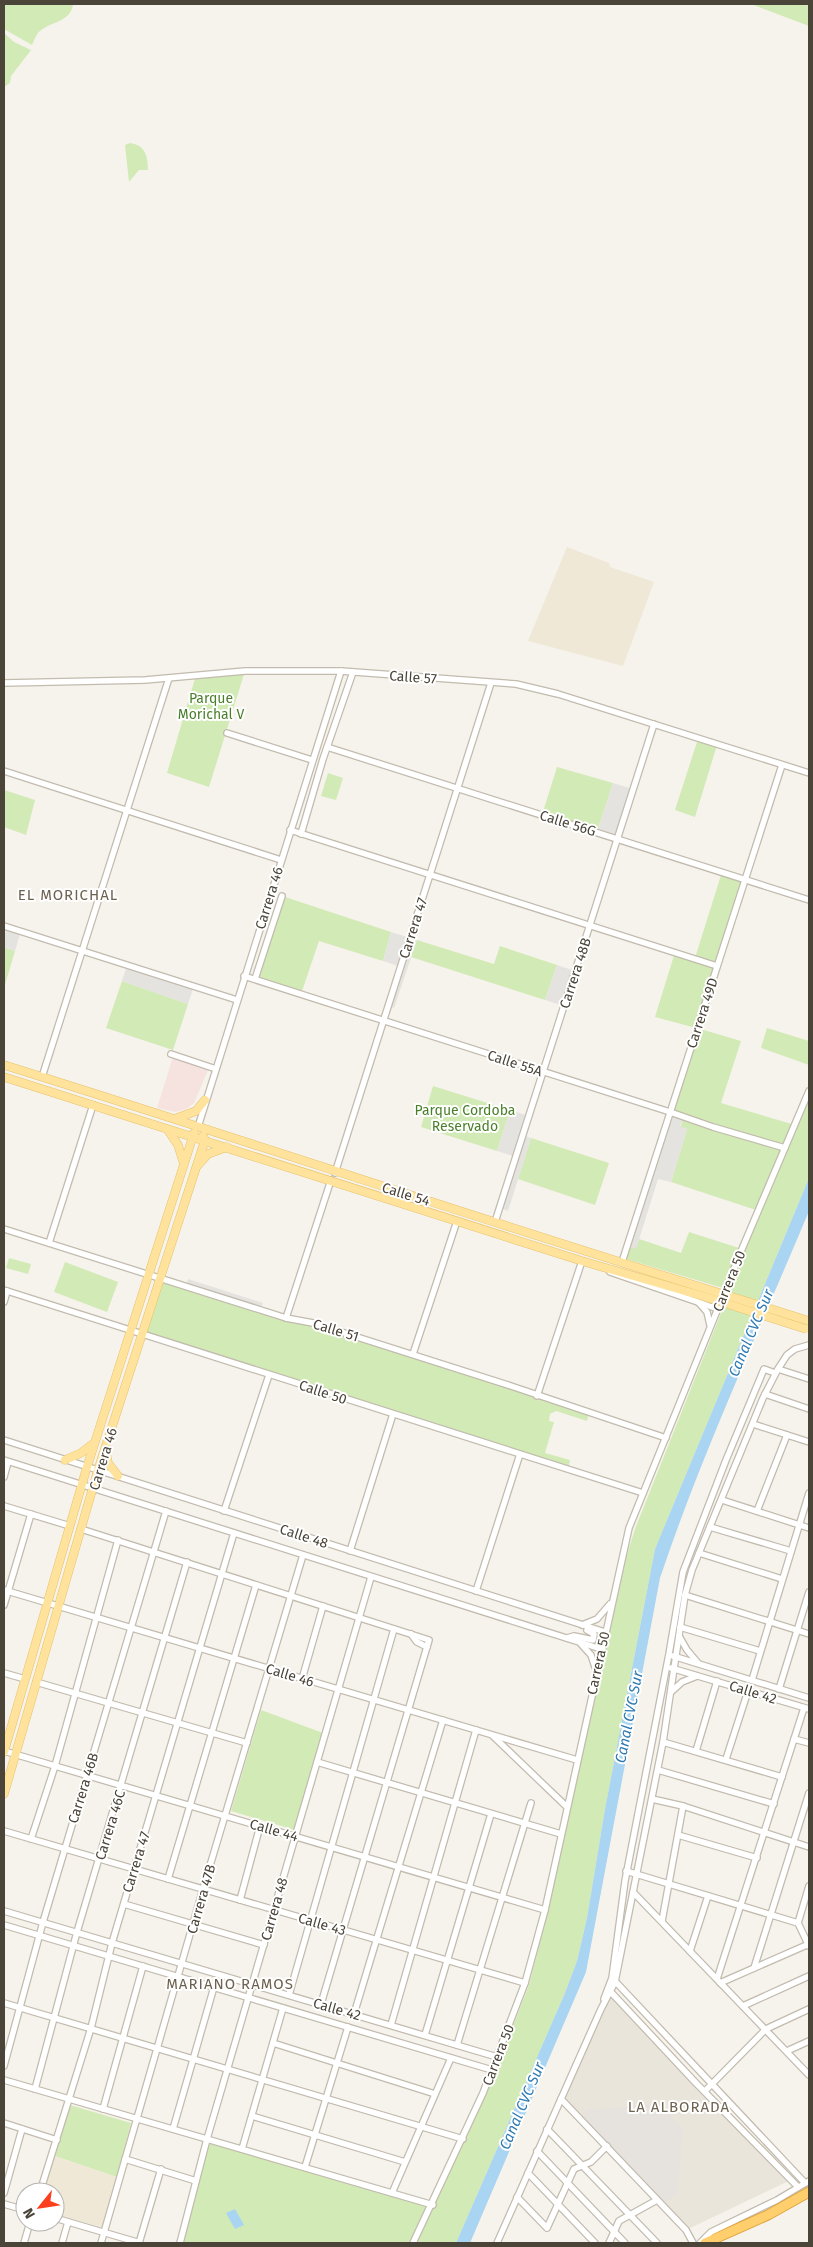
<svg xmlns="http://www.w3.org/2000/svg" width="813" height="2247" font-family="'Fira Sans',sans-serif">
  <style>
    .residential { fill: #eae5da }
    .industrial { fill: #e6e2dd }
    .education { fill: #efe8d6 }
    .medical { fill: #f6e3e0 }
    .green { fill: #d2eab5 }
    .parking { fill: #e5e3e0 }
    .water { fill: #a9d4f2 }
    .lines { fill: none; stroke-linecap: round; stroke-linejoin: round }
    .minor-casing { stroke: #c2bbae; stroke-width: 8 }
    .major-casing { stroke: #e6c16a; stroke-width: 9 }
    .highway-casing { stroke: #e0a43c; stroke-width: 11 }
    .minor { stroke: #fff; stroke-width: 5.5 }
    .major { stroke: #ffe39c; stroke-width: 8 }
    .highway { stroke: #ffcf6e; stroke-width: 9 }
    .major-bridge-casing { stroke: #e6c16a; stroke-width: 9; stroke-linecap: butt }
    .major-bridge { stroke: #ffe39c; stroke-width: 8 }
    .labels { text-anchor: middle; stroke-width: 4; stroke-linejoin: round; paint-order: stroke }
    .street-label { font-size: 14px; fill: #4b4439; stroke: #fff }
    .park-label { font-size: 14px; fill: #4a7f2a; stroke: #fff }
    .neighbourhood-label { font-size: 15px; letter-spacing: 1px; fill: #6e6250; stroke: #fff }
    .water-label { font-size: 15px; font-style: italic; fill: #2e7ab2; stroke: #fff }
  </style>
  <rect width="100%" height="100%" fill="#f6f3ec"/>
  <polygon class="residential" points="611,1991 791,2180 686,2230 561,2099"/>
  <polygon class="industrial" points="660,2104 683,2129 677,2193 662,2205 579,2118 588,2110"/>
  <g class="education">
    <polygon points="567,547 609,563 610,567 654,582 623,666 528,641"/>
    <polygon points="54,2156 117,2177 102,2227 55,2214 55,2192 43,2192"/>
  </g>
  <polygon class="medical" points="173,1057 208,1070 194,1103 186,1109 176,1112 157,1108"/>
  <g class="green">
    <path d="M4 4H73C71 22 52 21 40 31 36 34 34 41 32 45L4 29Z"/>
    <polygon points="751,4 804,4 809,6 809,26"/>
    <polygon points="4,33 14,42 31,50 11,76 10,83 4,87"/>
    <path d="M130 143C145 145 148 156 148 170H139L129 182 125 145Z"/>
    <polygon points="245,671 209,787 167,773 196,675"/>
    <polygon points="698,739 717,745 695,817 675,810"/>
    <polygon points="557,767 613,783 597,832 542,815"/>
    <polygon points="328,773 343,778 336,800 321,796"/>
    <polygon points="4,790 35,800 26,835 4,827"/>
    <polygon points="722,872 745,879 697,1028 741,1041 721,1103 795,1125 809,1091 809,1178 655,1549 605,1809 587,1918 577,1961 565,1993 456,2243 180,2243 207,2139 433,2205 483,2093 494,2075 529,1985 548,1911 626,1558 635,1529 721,1313 726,1289 623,1258 627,1246 636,1248 639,1239 681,1253 689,1232 742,1249 759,1211 671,1182 687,1129 680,1127 682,1123 670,1112 696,1028 655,1017 675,952 695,958"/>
    <polygon points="282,896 391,932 383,961 319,941 301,994 255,979"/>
    <polygon points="417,940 494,964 500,946 557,965 545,1000 411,957"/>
    <polygon points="4,947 15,951 4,988"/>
    <polygon points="122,981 188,1004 173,1050 106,1028"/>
    <polygon points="767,1028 809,1041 809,1065 761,1048"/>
    <polygon points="433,1086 510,1110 497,1151 421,1127"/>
    <polygon points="531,1138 609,1163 595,1205 518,1179"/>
    <polygon points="9,1258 31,1264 28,1274 6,1268"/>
    <polygon points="65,1262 118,1282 107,1312 54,1292"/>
    <polygon points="163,1279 286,1318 313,1323 589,1413 587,1421 556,1411 550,1414 549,1421 554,1422 545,1453 570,1460 568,1470 145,1336"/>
    <polygon points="261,1710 323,1733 295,1830 231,1811"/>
    <polygon points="70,2105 131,2123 117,2177 55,2156"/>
  </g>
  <g class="parking">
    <polygon points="613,783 633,789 618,839 597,832"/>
    <polygon points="4,929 20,934 15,951 4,947"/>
    <polygon points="391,932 417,940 394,1008 388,1006 401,967 383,961"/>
    <polygon points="127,965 194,986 188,1004 122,981"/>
    <polygon points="557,965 575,971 564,1006 545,1000"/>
    <polygon points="510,1110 529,1116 523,1135 531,1138 508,1211 500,1208 516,1157 497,1151"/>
    <polygon points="670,1112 683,1117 680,1126 687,1129 671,1182 658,1179 636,1249 627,1246"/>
    <polygon points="188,1279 263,1303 260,1310 186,1286"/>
  </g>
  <g class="water">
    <path d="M809 1178V1211C758 1333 702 1453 660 1578L586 1972 470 2243H456L565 1993 577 1961 587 1918 605 1809 655 1549Z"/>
    <polygon points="235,2209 244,2225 235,2229 226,2213"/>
  </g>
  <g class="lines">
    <defs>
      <g id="minor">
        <polyline points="4,683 145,680 245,671 341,671 516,684 558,694 809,773"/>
        <polyline points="227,733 312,760"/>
        <polyline points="327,747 809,900"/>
        <polyline points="4,771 281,860"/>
        <polyline points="290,830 717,966"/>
        <polyline points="301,834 323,759 353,672"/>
        <polyline points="4,926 237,1000"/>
        <polyline points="244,976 670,1112 713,1127 785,1148"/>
        <polyline points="255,979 282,896"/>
        <polyline points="171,1054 216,1069"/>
        <polyline points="42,1077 169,678"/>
        <polyline points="198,1127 341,671"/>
        <polyline points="335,1173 491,683"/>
        <polyline points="495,1222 654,724"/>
        <polyline points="4,1229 286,1318 313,1323 511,1386 666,1438"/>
        <polyline points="49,1243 93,1105"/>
        <polyline points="622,1262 782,765"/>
        <polyline points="610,1272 718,1309"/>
        <polyline points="4,1290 643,1493"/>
        <polyline points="4,1302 7,1291"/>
        <polyline points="699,1303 707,1312 710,1325"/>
        <polyline points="286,1318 331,1180"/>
        <polyline points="413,1354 457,1221"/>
        <polyline points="778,1369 809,1379"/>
        <polyline points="765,1394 809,1409"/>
        <polyline points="537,1396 582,1261 585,1262"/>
        <polyline points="753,1424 809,1442"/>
        <polyline points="4,1440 605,1632"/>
        <polyline points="4,1460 601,1649"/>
        <polyline points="4,1477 8,1462"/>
        <polyline points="722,1500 809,1528"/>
        <polyline points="4,1506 70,1526"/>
        <polyline points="224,1511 269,1375"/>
        <polyline points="757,1511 787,1435"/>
        <polyline points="710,1527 791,1551"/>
        <polyline points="81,1529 429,1640 321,2004"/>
        <polyline points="350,1551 393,1414"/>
        <polyline points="699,1553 782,1579"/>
        <polyline points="4,1590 577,1760"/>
        <polyline points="476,1591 520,1454"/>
        <polyline points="685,1595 809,1634"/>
        <polyline points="4,1605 31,1514"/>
        <polyline points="582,1625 597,1619 610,1604"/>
        <polyline points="680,1627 760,1651"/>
        <polyline points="411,1634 417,1642 427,1647"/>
        <polyline points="679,1636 687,1650 698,1663"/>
        <polyline points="567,1638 574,1636 593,1640 594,1634 587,1630"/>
        <polyline points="581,1644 591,1655 595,1667"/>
        <polyline points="673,1656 809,1698"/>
        <polyline points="671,1668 809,1709"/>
        <polyline points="4,1673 25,1679"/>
        <polyline points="302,1679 323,1606"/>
        <polyline points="752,1680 809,1493"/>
        <polyline points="36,1682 247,1743"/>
        <polyline points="779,1689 809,1592"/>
        <polyline points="671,1692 682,1682 697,1676"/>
        <polyline points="493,1736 567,1807"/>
        <polyline points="794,1739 809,1743"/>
        <polyline points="663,1742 782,1777"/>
        <polyline points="4,1751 545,1910"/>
        <polyline points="696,1751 717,1681"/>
        <polyline points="726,1759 748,1691"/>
        <polyline points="317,1762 561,1834"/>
        <polyline points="658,1770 774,1804"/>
        <polyline points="652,1799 683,1806 809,1847"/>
        <polyline points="4,1831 525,1983"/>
        <polyline points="678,1835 757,1858"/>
        <polyline points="31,1839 55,1766 118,1540"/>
        <polyline points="626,1871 798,1923"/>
        <polyline points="168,1879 256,1585"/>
        <polyline points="809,1886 798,1923 809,1946"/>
        <polyline points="633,1892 809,2075"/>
        <polyline points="240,1900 260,1826"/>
        <polyline points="124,1904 264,1945"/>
        <polyline points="4,1911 497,2057"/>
        <polyline points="662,1921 683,1806"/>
        <polyline points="4,1925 492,2070"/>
        <polyline points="690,1951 708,1896"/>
        <polyline points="754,1968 809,1793"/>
        <polyline points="613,1979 805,2183"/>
        <polyline points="717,1979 804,1708"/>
        <polyline points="720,1983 809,1944"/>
        <polyline points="608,1989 695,2082 798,2187"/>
        <polyline points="289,1995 394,1629"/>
        <polyline points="604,1999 612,1978 625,1881 669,1654 683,1572 726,1460 764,1369 775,1373"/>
        <polyline points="4,2003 463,2139"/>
        <polyline points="743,2006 809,1976"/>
        <polyline points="354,2014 443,1720"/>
        <polyline points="391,2025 476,1730"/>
        <polyline points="425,2035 491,1814"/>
        <polyline points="273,2043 435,2094"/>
        <polyline points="457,2045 531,1803"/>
        <polyline points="787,2051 809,2041"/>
        <polyline points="4,2066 43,1922 166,1511"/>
        <polyline points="4,2080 433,2205"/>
        <polyline points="35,2089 77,1932 187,1562"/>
        <polyline points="705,2091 766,2029 809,2009"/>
        <polyline points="561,2099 686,2230 693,2243"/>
        <polyline points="103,2109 143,1966"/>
        <polyline points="252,2116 405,2162"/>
        <polyline points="4,2123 57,2140"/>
        <polyline points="173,2129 214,1987"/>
        <polyline points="547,2129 657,2243"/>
        <polyline points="242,2149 283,2008"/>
        <polyline points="537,2151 625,2243"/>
        <polyline points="125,2159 196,2181"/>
        <polyline points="305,2167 348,2027"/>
        <polyline points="528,2173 595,2243"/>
        <polyline points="40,2192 91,2028 112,1943 234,1533"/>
        <polyline points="4,2193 22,2129"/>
        <polyline points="392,2193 451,2058"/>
        <polyline points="517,2197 547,2228 574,2169 591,2162 607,2146"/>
        <polyline points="4,2204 25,2210"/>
        <polyline points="55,2218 140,2243"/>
        <polyline points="24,2243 30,2222"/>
        <polyline points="62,2243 68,2222"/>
        <polyline points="101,2243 203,1889 303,1555"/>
        <polyline points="139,2243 161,2169"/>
        <polyline points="180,2243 207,2139 371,1577"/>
        <polyline points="413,2243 483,2093 525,1983 545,1910 629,1528 742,1249 809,1091"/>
        <polyline points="497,2243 601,2009 615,1982 663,1742 685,1595 692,1570 763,1398 778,1369 787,1355 795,1349 809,1345"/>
        <polyline points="609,2243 619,2221 657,2200"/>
        <polyline points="700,2243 711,2232 777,2200 809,2181"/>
      </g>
      <g id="major">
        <path d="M4 1065C241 1139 476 1218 713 1291"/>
        <polyline points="4,1077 582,1261 709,1298"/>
        <polyline points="177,1118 196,1111 205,1100"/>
        <polyline points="168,1130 178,1145 183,1161"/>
        <polyline points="198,1165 208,1154 227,1147"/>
        <polyline points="106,1452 108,1463 118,1476"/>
        <polyline points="65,1460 81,1453 94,1443"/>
        <polyline points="4,1752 87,1467 194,1133"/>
        <polyline points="4,1794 98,1470 205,1140 203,1136"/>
      </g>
      <polyline id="highway" points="705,2243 768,2215 809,2192"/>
    </defs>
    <use href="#minor" class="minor-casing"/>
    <use href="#major" class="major-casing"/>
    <use href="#highway" class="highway-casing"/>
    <use href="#minor" class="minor"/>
    <use href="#major" class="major"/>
    <use href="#highway" class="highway"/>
    <defs>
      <g id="major-bridge">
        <polyline points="713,1291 809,1321"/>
        <polyline points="709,1298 806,1329"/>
      </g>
    </defs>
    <use href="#major-bridge" class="major-bridge-casing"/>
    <use href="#major-bridge" class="major-bridge"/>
  </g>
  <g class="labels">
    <g class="street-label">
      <text transform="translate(413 677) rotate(4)" y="5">Calle 57</text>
      <text transform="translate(568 823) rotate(17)" y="5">Calle 56G</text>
      <text transform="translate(269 898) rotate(-73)" y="5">Carrera 46</text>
      <text transform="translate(413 928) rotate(-72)" y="5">Carrera 47</text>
      <text transform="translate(575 973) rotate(-72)" y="5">Carrera 48B</text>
      <text transform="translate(702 1013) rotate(-72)" y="5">Carrera 49D</text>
      <text transform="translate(515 1063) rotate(18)" y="5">Calle 55A</text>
      <text transform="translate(406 1194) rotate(17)" y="5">Calle 54</text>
      <text transform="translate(729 1281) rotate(-68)" y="5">Carrera 50</text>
      <text transform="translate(336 1330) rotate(17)" y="5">Calle 51</text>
      <text transform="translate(323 1392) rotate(18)" y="5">Calle 50</text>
      <text transform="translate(103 1459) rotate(-73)" y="5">Carrera 46</text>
      <text transform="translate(304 1536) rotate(18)" y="5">Calle 48</text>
      <text transform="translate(598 1663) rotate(-78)" y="5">Carrera 50</text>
      <text transform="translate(290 1675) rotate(17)" y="5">Calle 46</text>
      <text transform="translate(753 1692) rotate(17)" y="5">Calle 42</text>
      <text transform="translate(83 1788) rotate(-73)" y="5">Carrera 46B</text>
      <text transform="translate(110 1825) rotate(-73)" y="5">Carrera 46C</text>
      <text transform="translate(274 1830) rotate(16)" y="5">Calle 44</text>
      <text transform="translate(136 1862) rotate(-73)" y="5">Carrera 47</text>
      <text transform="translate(201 1899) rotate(-74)" y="5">Carrera 47B</text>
      <text transform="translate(274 1909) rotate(-74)" y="5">Carrera 48</text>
      <text transform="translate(322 1924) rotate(16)" y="5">Calle 43</text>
      <text transform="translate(337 2009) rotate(16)" y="5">Calle 42</text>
      <text transform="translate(498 2055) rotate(-69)" y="5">Carrera 50</text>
    </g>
    <g class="park-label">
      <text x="211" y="703">Parque<tspan x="211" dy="16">Morichal V</tspan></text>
      <text x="465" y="1115">Parque Cordoba<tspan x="465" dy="16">Reservado</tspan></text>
    </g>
    <g class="neighbourhood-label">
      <text x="68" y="900">EL MORICHAL</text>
      <text x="230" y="1989">MARIANO RAMOS</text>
      <text x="679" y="2112">LA ALBORADA</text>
    </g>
    <g class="water-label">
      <text transform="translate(751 1333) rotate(-67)" y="5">Canal CVC Sur</text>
      <text transform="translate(629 1717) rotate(-79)" y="5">Canal CVC Sur</text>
      <text transform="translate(522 2106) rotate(-67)" y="5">Canal CVC Sur</text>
    </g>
  </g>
  <rect width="813" height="2247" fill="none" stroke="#4b4439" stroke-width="10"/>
  <g transform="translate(40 2207) rotate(240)"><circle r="24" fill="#ffffff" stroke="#b7b4b0"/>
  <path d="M0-4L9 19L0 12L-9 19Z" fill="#fc3f1d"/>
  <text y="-8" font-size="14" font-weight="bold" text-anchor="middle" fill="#4b4439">N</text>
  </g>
</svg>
